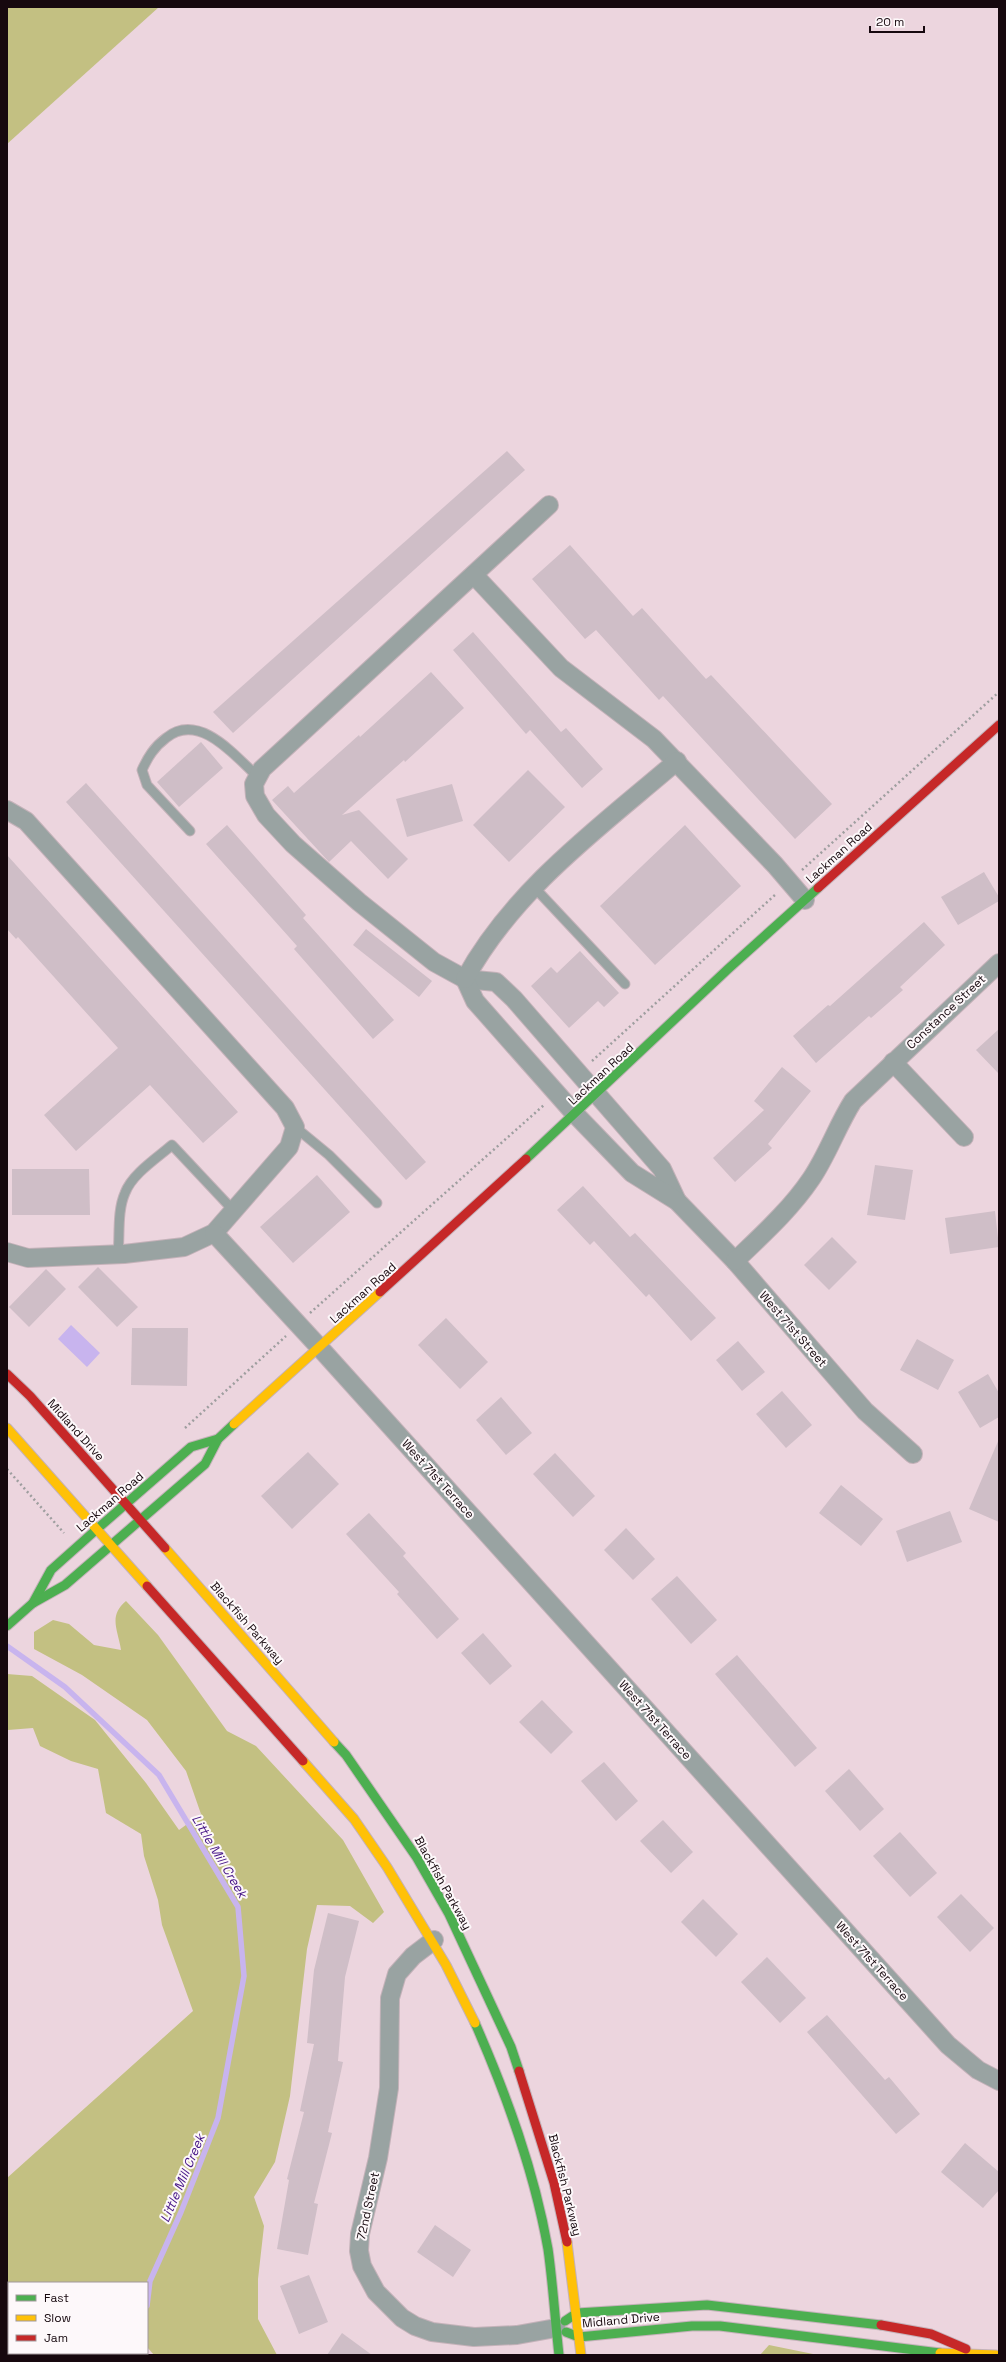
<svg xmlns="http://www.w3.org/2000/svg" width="1006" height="2362" font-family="'Space Grotesk',sans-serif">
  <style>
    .forest { fill: #c3c082 }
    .water { fill: #c8b4ee }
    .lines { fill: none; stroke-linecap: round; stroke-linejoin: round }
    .stream { stroke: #c8b4ee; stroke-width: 5.5 }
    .building { fill: #cfbec7 }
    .lane-casing { stroke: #c4b2b9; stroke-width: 11 }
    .street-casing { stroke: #c4b2b9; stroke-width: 20 }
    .fast-casing { stroke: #c4b2b9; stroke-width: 11 }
    .slow-casing { stroke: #c4b2b9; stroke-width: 11 }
    .jam-casing { stroke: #c4b2b9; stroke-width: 11 }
    .path { stroke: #9e9e9f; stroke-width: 2.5; stroke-dasharray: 2 3; stroke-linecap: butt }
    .lane { stroke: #99a3a2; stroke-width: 9 }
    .street { stroke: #99a3a2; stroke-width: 18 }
    .fast { stroke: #4caf50; stroke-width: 9 }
    .slow { stroke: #ffc107; stroke-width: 9 }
    .jam { stroke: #c62828; stroke-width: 9 }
    .labels { text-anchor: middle; stroke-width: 4; stroke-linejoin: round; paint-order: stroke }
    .street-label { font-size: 12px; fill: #16080e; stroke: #fdf8fa }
    .water-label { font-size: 13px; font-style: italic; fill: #441386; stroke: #fdf8fa }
  </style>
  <rect width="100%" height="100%" fill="#ecd5de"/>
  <g class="forest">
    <polygon points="7,7 159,7 7,144"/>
    <path d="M126 1601 158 1635 227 1731 256 1746 343 1840 384 1912 373 1923 350 1906 317 1905 307 1949 290 2096 275 2162 254 2197 264 2226 258 2279V2319L277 2355H154L147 2347V2283H9V2353H63L61 2355H7V2178L193 2011 162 1925 158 1900 144 1856 141 1834 106 1813 98 1769 71 1761 40 1746 33 1728 8 1730 7 1674 32 1676 95 1720 146 1783 179 1830 201 1814 186 1771 147 1720 82 1675 34 1649V1632L53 1620 69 1624 94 1645 121 1650C118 1630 108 1616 126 1601Z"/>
    <polygon points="769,2345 818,2355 760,2355"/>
  </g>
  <polygon class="water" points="71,1325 100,1353 87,1367 58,1339"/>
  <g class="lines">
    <g class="stream">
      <polyline points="7,1646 65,1687 159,1775 238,1907 244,1976 218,2118 181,2212 150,2281 147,2306"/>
      <polyline points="140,2355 141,2353"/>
    </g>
  </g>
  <g class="building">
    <polygon points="507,451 525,470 233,733 213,712"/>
    <polygon points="570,545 633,616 642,608 706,679 711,675 832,804 795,839 663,696 659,700 596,630 585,639 532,579"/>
    <polygon points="473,632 561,732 566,728 603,769 582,788 530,730 526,734 453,650"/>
    <polygon points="431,672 464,708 405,762 404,760 342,815 359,810 408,859 388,879 351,841 329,862 272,800 288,786 294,793 359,735 360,737"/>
    <polygon points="201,742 223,768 179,807 157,782"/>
    <polygon points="528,770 565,807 509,862 473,825"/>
    <polygon points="86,783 426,1162 406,1180 66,802"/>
    <polygon points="452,784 463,821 407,837 396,799"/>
    <polygon points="227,825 306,915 303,918 394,1020 373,1039 294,949 297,946 206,844"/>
    <polygon points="685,825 741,886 655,965 600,906"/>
    <polygon points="7,855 238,1112 203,1143 150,1085 76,1151 44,1115 118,1048 18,937 16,939 7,929"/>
    <polygon points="984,872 999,897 999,901 958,925 941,897"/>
    <polygon points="924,922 945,945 900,987 903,990 871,1018 869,1016 816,1063 793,1036 828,1005 830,1006"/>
    <polygon points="366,929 432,981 419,997 353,945"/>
    <polygon points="580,951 619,993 604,1007 598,1001 569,1028 531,986 551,967 557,973"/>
    <polygon points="999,1029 999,1074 976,1050"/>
    <polygon points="782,1067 811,1091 768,1144 772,1148 735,1182 713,1158 764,1110 754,1101"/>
    <polygon points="875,1165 913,1170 905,1220 867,1215"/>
    <polygon points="12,1169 89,1169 90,1215 12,1215"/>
    <polygon points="317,1175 350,1212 293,1263 260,1227"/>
    <polygon points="583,1186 630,1237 635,1233 716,1318 691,1341 649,1294 646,1297 594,1241 590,1245 557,1210"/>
    <polygon points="995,1211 999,1247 950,1254 945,1218"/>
    <polygon points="832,1237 857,1262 829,1290 804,1265"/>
    <polygon points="98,1267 138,1307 117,1327 78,1287"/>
    <polygon points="46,1269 66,1289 29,1327 9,1307"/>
    <polygon points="446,1318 488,1362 460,1389 418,1345"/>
    <polygon points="132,1328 188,1328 187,1386 131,1385"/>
    <polygon points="917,1339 954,1360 938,1390 900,1370"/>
    <polygon points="738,1341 765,1372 742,1391 716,1360"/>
    <polygon points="988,1374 999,1393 999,1417 980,1428 958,1392"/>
    <polygon points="782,1391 812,1425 786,1448 756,1414"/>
    <polygon points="501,1397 532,1433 506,1455 476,1420"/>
    <polygon points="999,1439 999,1522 969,1509"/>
    <polygon points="308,1452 339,1484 292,1529 261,1496"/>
    <polygon points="555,1453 595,1496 573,1517 533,1474"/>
    <polygon points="841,1485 883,1519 861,1546 819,1513"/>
    <polygon points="950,1511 962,1542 907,1562 896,1531"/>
    <polygon points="369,1513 406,1553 403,1556 459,1619 437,1639 397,1594 399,1592 346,1534"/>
    <polygon points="626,1528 655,1559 633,1580 604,1550"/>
    <polygon points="677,1576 717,1620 691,1644 651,1599"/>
    <polygon points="483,1633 512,1666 490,1685 461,1653"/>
    <polygon points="737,1655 817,1748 795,1767 715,1674"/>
    <polygon points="542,1700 573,1732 551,1754 519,1722"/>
    <polygon points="604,1762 638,1801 616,1821 581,1781"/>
    <polygon points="849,1769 884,1809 860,1831 825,1791"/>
    <polygon points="663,1820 693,1852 671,1873 640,1841"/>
    <polygon points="900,1832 937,1873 910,1897 873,1856"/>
    <polygon points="961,1894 994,1928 970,1952 937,1917"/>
    <polygon points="703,1899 738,1934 716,1957 681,1922"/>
    <polygon points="328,1913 359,1921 345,1977 338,2061 343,2062 328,2132 332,2133 314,2203 318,2204 308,2255 277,2249 289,2180 287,2179 304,2112 300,2111 314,2044 307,2043 314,1970"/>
    <polygon points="767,1957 806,1998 780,2023 741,1982"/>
    <polygon points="827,2015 885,2080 889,2077 920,2114 896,2134 807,2032"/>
    <polygon points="965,2143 999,2172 999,2190 983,2208 941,2172"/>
    <polygon points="435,2225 471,2250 453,2277 417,2252"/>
    <polygon points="309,2275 328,2322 299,2334 280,2286"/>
    <polygon points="342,2333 372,2355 327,2355"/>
  </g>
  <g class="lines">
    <defs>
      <g id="lane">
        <path d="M190 831 147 785 142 770C148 757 154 747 166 738 199 711 235 756 258 777"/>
        <polyline points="534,887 625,984"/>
        <polyline points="295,1127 329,1155 377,1203"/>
        <path d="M118 1254C120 1235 117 1211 125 1193 132 1174 157 1158 172 1145L233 1210"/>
      </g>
      <g id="street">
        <polyline points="549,505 262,769 254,784 255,796 266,815 293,844 359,902 434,962 465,979 496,982 514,999 662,1169 677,1201"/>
        <polyline points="474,575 561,668 654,739 775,865 805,900"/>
        <polyline points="7,810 26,821 285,1108 295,1127 289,1147 214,1233 184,1247 124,1254 28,1258 7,1252"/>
        <polyline points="465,979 475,1001 575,1114 632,1173 677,1201 735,1261 865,1411 913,1454"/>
        <path d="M465 979C514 889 600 827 677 761"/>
        <polyline points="893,1062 964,1137"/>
        <polyline points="214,1233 320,1348 948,2045 978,2070 999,2081"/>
        <path d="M735 1261C762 1235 790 1210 811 1179 828 1154 837 1126 853 1101L999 963"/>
        <polyline points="434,1940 413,1956 397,1974 390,1998 389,2088 378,2158 360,2234 359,2251 362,2266 376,2292 402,2318 415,2326 432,2332 474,2337 517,2335 556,2328"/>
      </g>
      <g id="fast">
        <polyline points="526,1159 728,969 818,888"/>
        <polyline points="33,1603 51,1570 97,1529 191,1447 218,1439"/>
        <polyline points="7,1626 33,1603 65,1585 205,1464 218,1439 234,1424"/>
        <polyline points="334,1742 346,1755 417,1858 449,1914 511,2047 519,2071"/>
        <path d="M475 2023C507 2096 534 2170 548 2249 553 2284 555 2320 559 2355"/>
        <polyline points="565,2321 577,2313 707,2305 881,2325"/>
        <polyline points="566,2332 579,2337 692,2326 720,2326 940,2353"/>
      </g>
      <g id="slow">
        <polyline points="234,1424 380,1292"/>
        <polyline points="7,1428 147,1586"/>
        <polyline points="165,1548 334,1742"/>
        <polyline points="303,1761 354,1819 387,1867 446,1965 475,2023"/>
        <polyline points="567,2242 581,2355"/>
        <polyline points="940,2353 996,2355"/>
      </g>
      <g id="jam">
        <polyline points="818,888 999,725"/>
        <polyline points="380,1292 526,1159"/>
        <polyline points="7,1374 30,1396 165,1548"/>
        <polyline points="147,1586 303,1761"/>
        <polyline points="519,2071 554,2183 567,2242"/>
        <polyline points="881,2325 931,2334 966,2349"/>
      </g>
    </defs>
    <use href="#lane" class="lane-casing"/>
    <use href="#street" class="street-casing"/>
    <use href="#fast" class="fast-casing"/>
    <use href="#slow" class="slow-casing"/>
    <use href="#jam" class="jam-casing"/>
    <g class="path">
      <polyline points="802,870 999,692"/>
      <polyline points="592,1061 776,894"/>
      <polyline points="310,1313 544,1105"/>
      <polyline points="185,1428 286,1336"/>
      <polyline points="7,1469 64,1533"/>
    </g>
    <use href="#lane" class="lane"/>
    <use href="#street" class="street"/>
    <use href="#fast" class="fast"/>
    <use href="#slow" class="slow"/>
    <use href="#jam" class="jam"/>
  </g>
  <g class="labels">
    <g class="street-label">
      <text transform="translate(839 853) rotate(-42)" y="4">Lackman Road</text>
      <text transform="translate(946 1012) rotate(-43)" y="4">Constance Street</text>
      <text transform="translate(601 1074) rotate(-43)" y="4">Lackman Road</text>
      <text transform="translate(363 1293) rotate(-42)" y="4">Lackman Road</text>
      <text transform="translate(793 1329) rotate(49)" y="4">West 71st Street</text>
      <text transform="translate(76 1430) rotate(48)" y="4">Midland Drive</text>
      <text transform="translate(438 1479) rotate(48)" y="4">West 71st Terrace</text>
      <text transform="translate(110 1502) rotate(-41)" y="4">Lackman Road</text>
      <text transform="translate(247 1623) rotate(49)" y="4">Blackfish Parkway</text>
      <text transform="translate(655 1720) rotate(48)" y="4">West 71st Terrace</text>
      <text transform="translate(443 1883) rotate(61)" y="4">Blackfish Parkway</text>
      <text transform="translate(872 1961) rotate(48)" y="4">West 71st Terrace</text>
      <text transform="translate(565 2185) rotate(76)" y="4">Blackfish Parkway</text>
      <text transform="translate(368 2206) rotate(-78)" y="4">72nd Street</text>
      <text transform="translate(621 2320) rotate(-5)" y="4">Midland Drive</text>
    </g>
    <g class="water-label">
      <text transform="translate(220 1856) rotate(59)" y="5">Little Mill Creek</text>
      <text transform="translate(182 2178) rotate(-67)" y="5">Little Mill Creek</text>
    </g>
  </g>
  <rect width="1006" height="2362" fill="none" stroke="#16080e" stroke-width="16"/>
  <rect x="8" y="2282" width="140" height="72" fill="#fdf8fa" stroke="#a1989c"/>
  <rect x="16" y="2295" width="20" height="6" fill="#4caf50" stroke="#a1989c"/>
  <text x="44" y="2302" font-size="12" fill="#16080e">Fast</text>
  <rect x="16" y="2315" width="20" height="6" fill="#ffc107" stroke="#a1989c"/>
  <text x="44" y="2322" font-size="12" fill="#16080e">Slow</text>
  <rect x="16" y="2335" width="20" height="6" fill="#c62828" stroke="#a1989c"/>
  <text x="44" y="2342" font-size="12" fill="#16080e">Jam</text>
  <path d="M870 26v6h54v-6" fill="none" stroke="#16080e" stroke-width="2"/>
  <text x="876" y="26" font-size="12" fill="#16080e" stroke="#fdf8fa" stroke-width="3" paint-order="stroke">20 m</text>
</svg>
